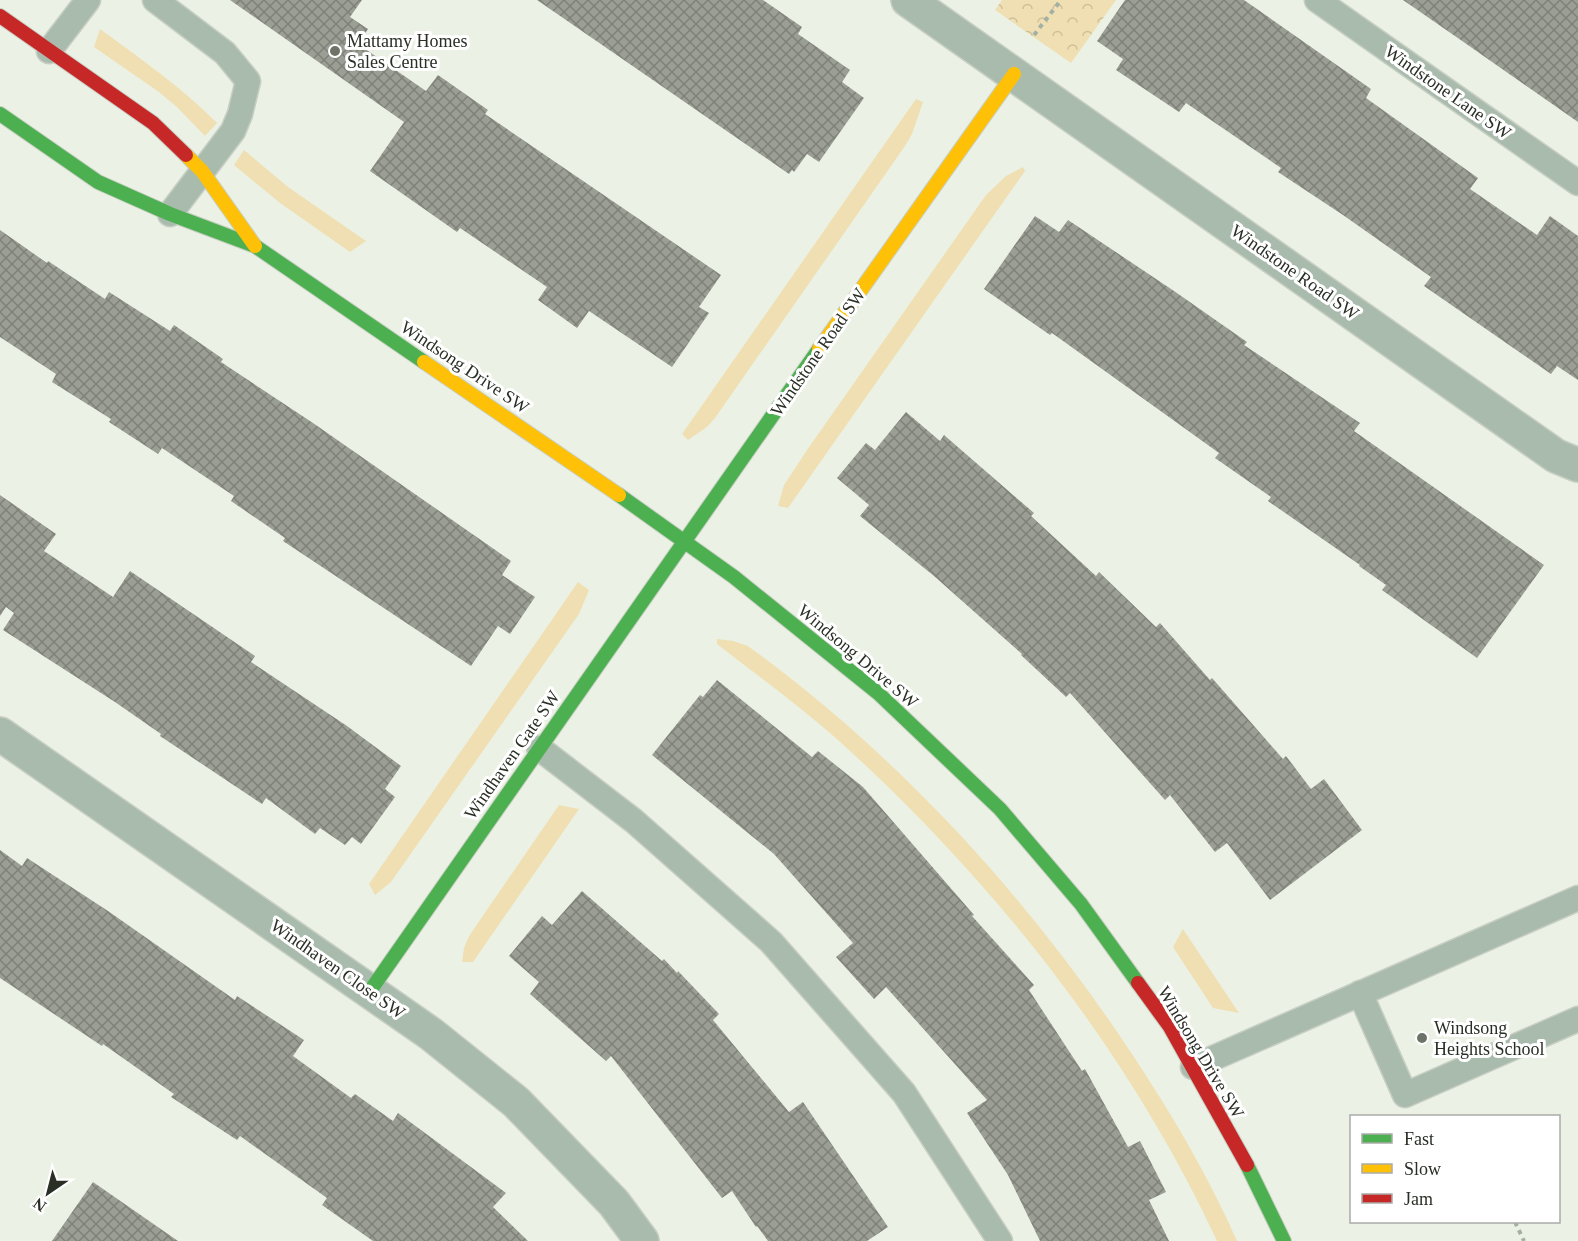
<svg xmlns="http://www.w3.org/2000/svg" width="1578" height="1241" font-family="Georgia,serif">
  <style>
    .grass { fill: #efdfb2 }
    .park { fill: url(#park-crowns) }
    .building { fill: url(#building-cross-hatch) }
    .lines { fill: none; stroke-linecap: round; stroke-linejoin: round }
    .lane-casing { stroke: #c8cec3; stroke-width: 27 }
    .street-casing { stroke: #c8cec3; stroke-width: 36 }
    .fast-casing { stroke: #c8cec3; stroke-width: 16 }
    .slow-casing { stroke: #c8cec3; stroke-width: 16 }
    .jam-casing { stroke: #c8cec3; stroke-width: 16 }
    .path { stroke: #a3b0a4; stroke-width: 4; stroke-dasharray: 4.5 4.5; stroke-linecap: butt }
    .lane { stroke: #a8bbad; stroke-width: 24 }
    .street { stroke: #a8bbad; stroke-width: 33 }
    .fast { stroke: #4caf50; stroke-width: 14 }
    .slow { stroke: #ffc107; stroke-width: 14 }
    .jam { stroke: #c62828; stroke-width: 14 }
    .poi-dot { fill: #6e7369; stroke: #fff; stroke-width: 2 }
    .labels { text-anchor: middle; stroke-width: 6; stroke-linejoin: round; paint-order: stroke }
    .poi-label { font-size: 18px; fill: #2a2f26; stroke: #fff; text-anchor: start }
    .street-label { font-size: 18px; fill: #2a2f26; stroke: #fff }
  </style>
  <defs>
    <pattern id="park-crowns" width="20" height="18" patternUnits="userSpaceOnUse" patternTransform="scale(1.5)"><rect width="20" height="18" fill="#efdfb2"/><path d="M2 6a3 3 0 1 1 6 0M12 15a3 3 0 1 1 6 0" fill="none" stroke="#cdc099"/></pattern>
    <pattern id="building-cross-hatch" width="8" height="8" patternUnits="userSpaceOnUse" patternTransform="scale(1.5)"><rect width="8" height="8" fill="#9b9e94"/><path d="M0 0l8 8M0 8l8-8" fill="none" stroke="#7f8179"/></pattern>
  </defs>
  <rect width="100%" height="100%" fill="#ebf2e5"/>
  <g class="grass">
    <path d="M100 29C141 59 181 87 217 123L205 136 177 107 159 92 94 47Z"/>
    <polygon points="916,99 923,102 912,134 905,146 715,418 707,427 688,440 682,434"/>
    <polygon points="244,150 288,187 366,241 350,252 280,203 234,165"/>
    <polygon points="1023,167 1025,171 788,508 778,506 784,485 807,450 986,195 1006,176"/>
    <polygon points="578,582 589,590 579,614 391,882 375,895 369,884"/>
    <path d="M717 639 733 641 748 646C899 756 1027 896 1130 1051 1170 1111 1208 1175 1237 1241H1217C1128 1050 994 881 838 740 800 706 757 675 717 644Z"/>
    <polygon points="559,805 579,809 473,962 462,962 464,948 469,936"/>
    <polygon points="1183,929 1239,1013 1213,1008 1173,947"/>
  </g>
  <polygon class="park" points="1002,0 1116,0 1071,63 995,10"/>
  <g class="building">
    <polygon points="230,0 362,0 350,17 368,29 358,44 426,91 438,75 488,110 485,114 721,275 699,307 709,313 672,367 589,311 577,328 538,300 547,287 460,228 457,232 370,171 404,122"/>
    <polygon points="537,0 763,0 802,27 798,34 850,70 842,82 864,98 819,162 807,154 794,172 792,170 789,174"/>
    <polygon points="1125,0 1244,0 1371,89 1366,98 1478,178 1470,189 1537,235 1550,216 1578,236 1578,380 1557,366 1551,374 1424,286 1431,277 1343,215 1278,172 1281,168 1186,103 1179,112 1116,70 1123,59 1097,41"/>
    <polygon points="1403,0 1578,0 1578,122 1465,43"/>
    <polygon points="1035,216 1059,232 1068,220 1174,291 1247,342 1244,345 1360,423 1354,431 1544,565 1477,658 1382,590 1386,585 1359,566 1360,565 1268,501 1271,497 1215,458 1219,453 1052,333 1050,335 984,289"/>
    <polygon points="0,230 47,263 48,261 105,299 109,292 170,331 174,325 223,359 221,362 313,423 511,561 502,575 535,597 510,634 498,626 471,666 283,541 285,538 231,501 234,496 162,448 158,454 109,422 111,419 52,382 56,374 0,337"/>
    <polygon points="906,412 940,441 944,435 1034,513 1031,516 1096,576 1099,572 1156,627 1160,623 1210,680 1212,678 1283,759 1286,756 1311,789 1324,779 1362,830 1270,900 1227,843 1215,852 1170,795 1165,800 1070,693 1066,697 1021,655 1022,654 934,576 860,516 869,505 837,478 866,443 875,450"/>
    <polygon points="0,495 56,534 44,551 113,597 130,571 255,656 251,662 347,726 401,766 385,789 395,797 361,844 352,837 345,845 320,828 315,834 266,798 262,804 160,736 161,734 115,702 3,630 14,613 6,607 0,616"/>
    <polygon points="717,680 812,757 818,751 863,787 974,915 972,916 1034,985 1029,990 1082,1071 1085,1069 1128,1147 1140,1141 1166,1192 1149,1200 1169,1241 1040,1241 1008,1175 967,1113 987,1100 886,987 874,999 836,957 853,943 774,854 652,755 700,695 703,697"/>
    <polygon points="0,850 22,866 27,858 108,911 235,1000 237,996 304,1040 293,1056 351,1098 355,1094 393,1121 398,1113 506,1193 493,1207 528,1241 373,1241 322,1205 327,1198 240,1136 237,1140 171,1097 174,1094 103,1044 102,1046 0,978"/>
    <polygon points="582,891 662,961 664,959 677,973 678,971 719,1014 713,1020 789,1112 803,1102 888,1227 867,1241 768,1241 757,1226 756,1227 732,1191 722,1198 611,1056 606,1061 530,994 539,982 509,956 542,916 552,925"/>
    <polygon points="93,1182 178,1241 52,1241"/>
  </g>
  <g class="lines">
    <defs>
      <g id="lane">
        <polyline points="155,0 225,53 248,81 240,114 233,131 170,214"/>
        <polyline points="1317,0 1578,183"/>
        <polyline points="49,51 88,0"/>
        <polyline points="539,748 634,821 771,942 904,1093 1000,1241"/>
        <polyline points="1360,993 1405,1095 1578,1019"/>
        <polyline points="1193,1067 1578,898"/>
      </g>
      <g id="street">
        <polyline points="908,0 1556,456 1578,465"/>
        <polyline points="0,734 431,1034 516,1102 614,1203 642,1241"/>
      </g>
      <g id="fast">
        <polyline points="0,114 98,182 170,214 255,246 424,362"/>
        <polyline points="619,495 734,577 878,693 1000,809 1081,904 1138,983"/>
        <polyline points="370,991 819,349"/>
        <polyline points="1247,1165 1284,1241"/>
      </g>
      <g id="slow">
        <polyline points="186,155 202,171 255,246"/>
        <polyline points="819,349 1014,74"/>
        <polyline points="424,362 619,495"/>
      </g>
      <g id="jam">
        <polyline points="0,16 153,123 186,155"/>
        <polyline points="1138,983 1170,1027 1247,1165"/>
      </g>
    </defs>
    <use href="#lane" class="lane-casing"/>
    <use href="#street" class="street-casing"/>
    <use href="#fast" class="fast-casing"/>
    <use href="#slow" class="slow-casing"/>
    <use href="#jam" class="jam-casing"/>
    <g class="path">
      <polyline points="1034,35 1061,0"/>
      <polyline points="1515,1222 1524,1241"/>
    </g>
    <use href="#lane" class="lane"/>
    <use href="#street" class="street"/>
    <use href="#fast" class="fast"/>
    <use href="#slow" class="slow"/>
    <use href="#jam" class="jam"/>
  </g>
  <g class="poi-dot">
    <circle cx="335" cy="51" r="6"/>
    <circle cx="1422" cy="1038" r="6"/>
  </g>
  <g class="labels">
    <g class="poi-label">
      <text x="347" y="47">Mattamy Homes<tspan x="347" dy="21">Sales Centre</tspan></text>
      <text x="1434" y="1034">Windsong<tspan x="1434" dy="21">Heights School</tspan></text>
    </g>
    <g class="street-label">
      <text transform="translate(1448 92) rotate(35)" y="6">Windstone Lane SW</text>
      <text transform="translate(1295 272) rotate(35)" y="6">Windstone Road SW</text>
      <text transform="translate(818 352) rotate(-55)" y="6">Windstone Road SW</text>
      <text transform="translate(465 367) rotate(34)" y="6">Windsong Drive SW</text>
      <text transform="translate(858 656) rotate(40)" y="6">Windsong Drive SW</text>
      <text transform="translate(512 755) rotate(-55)" y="6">Windhaven Gate SW</text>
      <text transform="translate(338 969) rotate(35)" y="6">Windhaven Close SW</text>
      <text transform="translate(1201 1052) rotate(59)" y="6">Windsong Drive SW</text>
    </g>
  </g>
  <rect x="1350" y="1115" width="210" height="108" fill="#ffffff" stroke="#aaaca8" stroke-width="1.5"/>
  <rect x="1362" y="1134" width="30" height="9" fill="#4caf50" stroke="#aaaca8" stroke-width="1.5"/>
  <text x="1404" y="1145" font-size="18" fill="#2a2f26">Fast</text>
  <rect x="1362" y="1164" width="30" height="9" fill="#ffc107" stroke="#aaaca8" stroke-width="1.5"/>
  <text x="1404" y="1175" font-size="18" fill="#2a2f26">Slow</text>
  <rect x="1362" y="1194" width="30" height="9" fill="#c62828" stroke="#aaaca8" stroke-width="1.5"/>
  <text x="1404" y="1205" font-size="18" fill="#2a2f26">Jam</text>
  <g transform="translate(48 1193) rotate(215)" stroke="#ffffff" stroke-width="4.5" paint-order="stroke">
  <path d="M0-4.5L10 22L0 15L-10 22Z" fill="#2a2f26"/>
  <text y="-9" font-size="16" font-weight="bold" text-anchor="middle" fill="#2a2f26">N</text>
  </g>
</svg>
